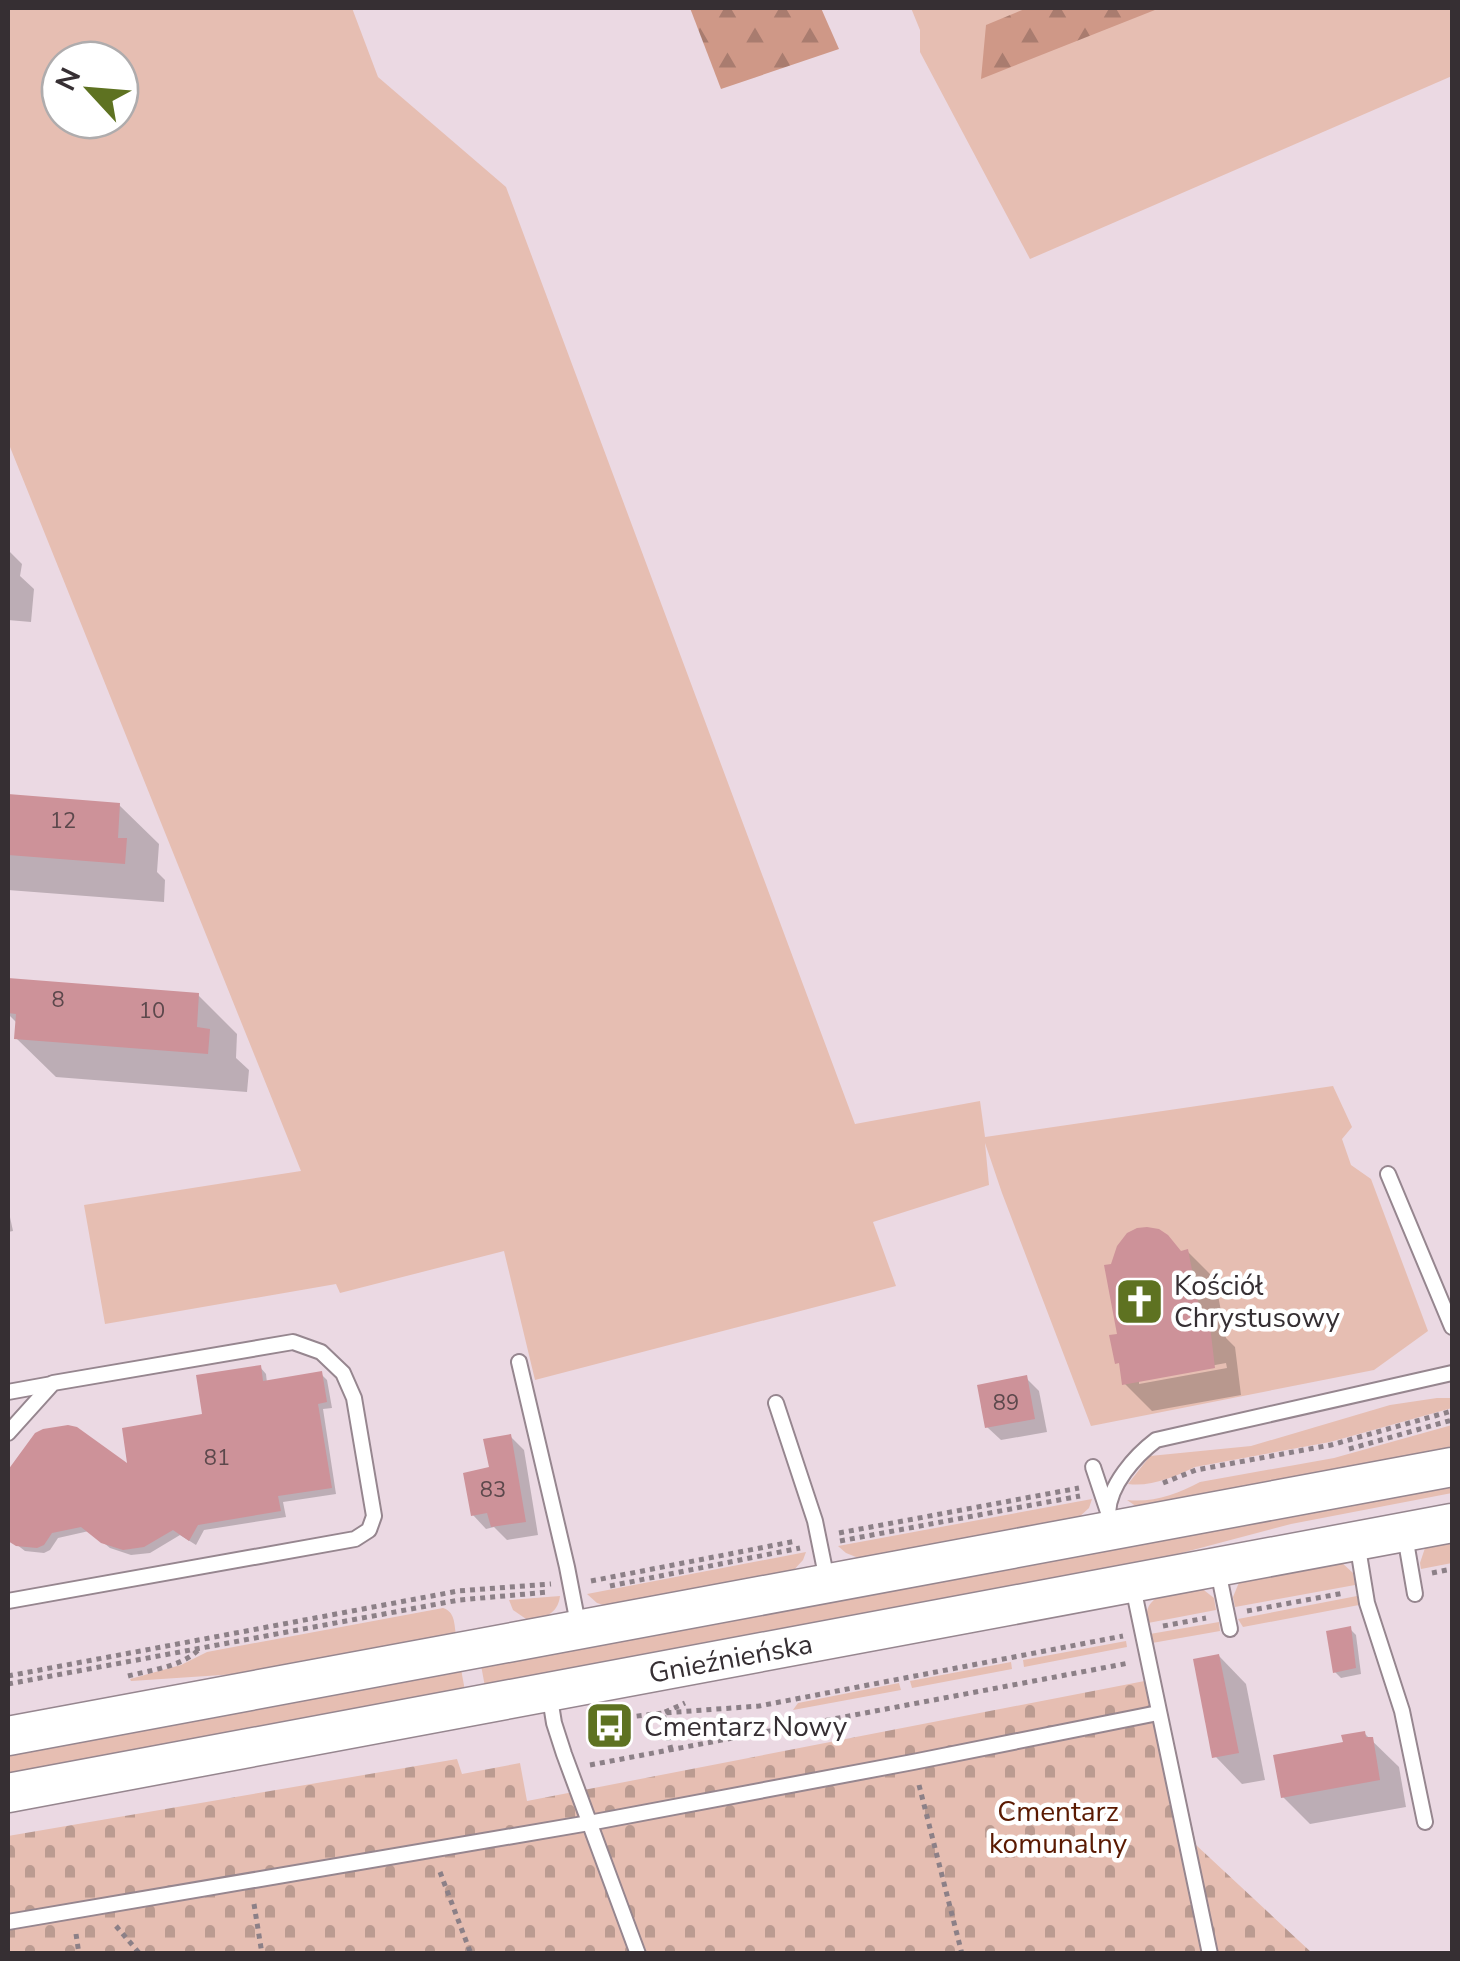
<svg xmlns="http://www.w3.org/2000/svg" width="1460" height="1961" font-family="'Nunito Sans',sans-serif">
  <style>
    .green { fill: #e6beb2; fill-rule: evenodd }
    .forest { fill: url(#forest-firs) }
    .cemetery { fill: url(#cemetery-stones) }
    .shadow { fill: #0003; fill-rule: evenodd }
    .building { fill: #cd9299 }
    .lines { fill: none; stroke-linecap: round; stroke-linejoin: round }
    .lane-casing { stroke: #96868f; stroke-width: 18 }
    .secondary-casing { stroke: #96868f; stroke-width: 41 }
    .path { stroke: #8c8087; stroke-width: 5; stroke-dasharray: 5 5; stroke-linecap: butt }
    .lane { stroke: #fff; stroke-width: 14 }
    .secondary { stroke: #fff; stroke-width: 38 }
    .labels { text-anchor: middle; stroke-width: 9; stroke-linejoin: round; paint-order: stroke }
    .number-label { font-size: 22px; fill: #5c484c }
    .poi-label { font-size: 28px; fill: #362f33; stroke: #fff; text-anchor: start }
    .street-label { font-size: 28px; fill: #362f33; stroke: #fff }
    .park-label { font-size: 28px; fill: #5a1901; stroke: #fff }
  </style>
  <defs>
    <pattern id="forest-firs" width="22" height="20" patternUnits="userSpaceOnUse" patternTransform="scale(2.5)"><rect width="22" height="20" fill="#cf9887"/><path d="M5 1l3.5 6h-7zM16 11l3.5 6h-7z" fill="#a97c6f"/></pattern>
    <pattern id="cemetery-stones" width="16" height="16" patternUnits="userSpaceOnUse" patternTransform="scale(2.5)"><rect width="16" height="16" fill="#e6beb2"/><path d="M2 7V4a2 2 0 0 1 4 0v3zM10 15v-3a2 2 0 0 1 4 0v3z" fill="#bb9b91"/></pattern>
  </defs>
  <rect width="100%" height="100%" fill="#ebd9e3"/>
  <g class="green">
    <path d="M8 8H352L378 77 506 187 855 1124 980 1101 985 1137 1333 1086 1352 1127 1342 1139 1351 1165 1371 1179 1428 1331 1374 1370 1091 1426 1002 1193 985 1143 989 1185 873 1222 896 1286 535 1380 504 1251 340 1293 336 1284 105 1324 84 1205 301 1171 8 442ZM60 60H120V120H60Z"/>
    <polygon points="911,8 1452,8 1452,76 1030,259 920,52 920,30"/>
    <path d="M1437 1398H1452V1408L1330 1442 1195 1467C1174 1477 1151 1487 1128 1484L1150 1456 1251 1446 1390 1405Z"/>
    <path d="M1452 1425V1450L1137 1507 1127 1500C1152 1503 1178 1494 1200 1482L1334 1458Z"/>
    <polygon points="1452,1484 1452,1493 1291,1524 1155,1560 485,1687 481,1665"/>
    <polygon points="1092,1499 1089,1508 1078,1518 861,1559 846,1553 838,1546"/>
    <polygon points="1452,1540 1452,1563 1421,1569 1420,1563 1426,1545"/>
    <polygon points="806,1552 803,1560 792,1572 607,1606 597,1603 587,1594"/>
    <polygon points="1340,1561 1353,1573 1355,1585 1235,1607 1233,1597 1240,1580"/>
    <path d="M1200 1587 1214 1598 1216 1610 1148 1623C1140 1592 1179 1591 1200 1587Z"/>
    <path d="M560 1596C558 1614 544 1618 529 1621L513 1610 509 1600Z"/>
    <polygon points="1357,1596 1359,1605 1243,1627 1238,1619"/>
    <path d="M443 1608C455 1612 454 1623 456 1635L252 1673 131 1681 130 1679 181 1665 207 1652Z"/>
    <polygon points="1219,1622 1220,1631 1152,1643 1150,1634"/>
    <polygon points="1126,1641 1127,1647 1024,1667 1023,1660"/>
    <polygon points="1011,1662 1012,1669 912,1688 910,1681"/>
    <polygon points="461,1669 465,1691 8,1775 8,1752"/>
    <polygon points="899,1683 901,1690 793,1710 798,1703"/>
  </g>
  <g class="forest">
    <polygon points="690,8 821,8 839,49 721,89"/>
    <polygon points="1027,8 1160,8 981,79 986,25"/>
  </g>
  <polygon class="cemetery" points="1160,1678 1196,1845 1312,1953 8,1954 8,1836 457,1759 462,1774 520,1763 527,1801"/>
  <g class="shadow">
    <polygon points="8,550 22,564 20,576 34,589 31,622 8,620"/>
    <polygon points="8,797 119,805 159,844 157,872 165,880 164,902 8,890"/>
    <polygon points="8,980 198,995 237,1034 236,1058 249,1070 247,1092 56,1077 16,1038 18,1024 8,1014"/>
    <polygon points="8,1208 13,1231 8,1232"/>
    <path d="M1188 1252 1215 1279 1226 1338 1235 1347 1241 1395 1152 1411 1125 1384 1122 1366 1118 1362 1120 1336 1182 1253ZM1226 1363 1227 1368 1139 1384V1379Z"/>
    <polygon points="260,1367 266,1374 267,1383 321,1374 327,1380 332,1408 323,1409 336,1494 283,1502 286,1517 204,1530 196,1545 180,1535 150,1553 131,1555 110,1548 89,1531 58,1538 50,1550 44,1553 25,1551 8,1538 8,1474 37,1435 130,1469 205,1416"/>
    <polygon points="1026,1378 1039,1391 1047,1432 1001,1440 987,1427"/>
    <polygon points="510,1436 524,1450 538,1535 507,1540 494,1527 486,1529 473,1515 492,1469"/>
    <polygon points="1350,1629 1356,1635 1361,1674 1341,1678 1335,1672"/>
    <polygon points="1219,1656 1246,1684 1265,1780 1242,1784 1215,1756"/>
    <polygon points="1364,1733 1399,1767 1406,1807 1310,1824 1283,1797 1346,1744"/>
  </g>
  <g class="building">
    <polygon points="8,794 120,803 118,838 127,838 125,864 8,855"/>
    <polygon points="8,978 199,993 197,1027 210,1029 208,1054 14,1039 16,1014 8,1013"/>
    <polygon points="1147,1227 1159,1229 1168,1235 1181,1251 1188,1249 1201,1318 1209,1317 1215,1368 1122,1385 1119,1363 1115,1364 1109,1335 1117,1334 1104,1265 1111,1264 1117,1246 1127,1233 1137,1228"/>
    <polygon points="261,1365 263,1381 322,1371 327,1402 318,1404 332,1488 278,1496 281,1511 198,1525 189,1541 173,1530 144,1547 123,1550 101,1543 81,1527 52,1533 44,1545 37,1548 16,1546 8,1541 8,1470 35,1433 43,1429 68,1425 77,1427 127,1463 122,1428 202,1414 196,1375"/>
    <polygon points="1027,1375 1035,1419 985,1428 977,1385"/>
    <polygon points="511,1434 526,1522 491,1527 487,1513 471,1516 463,1473 489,1467 483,1439"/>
    <polygon points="1351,1626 1356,1668 1333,1673 1326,1631"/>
    <polygon points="1219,1654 1239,1753 1212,1758 1193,1659"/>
    <polygon points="1365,1731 1366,1737 1373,1737 1380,1780 1281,1798 1273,1755 1343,1742 1341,1735"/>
  </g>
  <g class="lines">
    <defs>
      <g id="lane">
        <polyline points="1388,1174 1452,1327"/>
        <polyline points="519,1362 567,1567 579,1629"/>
        <polyline points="8,1392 52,1384"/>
        <polyline points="776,1403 815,1521 827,1580"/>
        <polyline points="8,1433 53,1383 293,1342 321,1352 343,1373 354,1398 374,1516 369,1530 355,1539 8,1601"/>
        <polyline points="1093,1467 1108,1512"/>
        <path d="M1110 1529C1109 1523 1108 1518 1108 1513 1109 1485 1135 1456 1156 1440L1452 1373"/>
        <polyline points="1405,1536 1415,1594"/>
        <polyline points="1357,1542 1367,1603 1402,1711 1425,1822"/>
        <polyline points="1217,1566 1230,1629"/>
        <polyline points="1133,1587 1210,1954"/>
        <polyline points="549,1692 554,1723 564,1754 638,1954"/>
        <polyline points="8,1922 589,1823 913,1762 1158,1713"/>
      </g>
      <g id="secondary">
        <polyline points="8,1736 1452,1467"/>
        <path id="s1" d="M8 1793 1452 1523"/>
      </g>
    </defs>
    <use href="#lane" class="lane-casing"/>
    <use href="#secondary" class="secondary-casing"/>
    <g class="path">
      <polyline points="1349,1449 1452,1420"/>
      <polyline points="1163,1483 1196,1470 1331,1445 1452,1411"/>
      <polyline points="839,1533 1079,1488"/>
      <polyline points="840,1541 1080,1496"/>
      <polyline points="1432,1573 1452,1569"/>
      <polyline points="591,1581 796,1541"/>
      <polyline points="610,1586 800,1548"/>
      <polyline points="1247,1611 1344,1593"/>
      <polyline points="1163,1626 1206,1618"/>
      <polyline points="8,1676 458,1591 551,1584"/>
      <path d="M128 1676C151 1670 185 1666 200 1648"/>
      <polyline points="8,1684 459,1600 549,1592"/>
      <polyline points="587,1722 663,1713 759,1706 1123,1636"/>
      <polyline points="671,1750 663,1713 685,1703"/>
      <polyline points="590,1765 1129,1663"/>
      <polyline points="919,1785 962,1954"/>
      <polyline points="440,1872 471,1954"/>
      <polyline points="254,1904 262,1954"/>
      <polyline points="116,1926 140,1954"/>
      <polyline points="76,1934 79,1954"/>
    </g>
    <use href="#lane" class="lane"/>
    <use href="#secondary" class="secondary"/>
  </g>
  <defs>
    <symbol id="church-square" viewBox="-11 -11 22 22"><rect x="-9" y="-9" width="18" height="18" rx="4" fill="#5e7221" stroke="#fff"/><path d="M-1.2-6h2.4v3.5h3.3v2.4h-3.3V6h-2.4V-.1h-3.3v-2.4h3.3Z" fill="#fff"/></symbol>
    <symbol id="bus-square" viewBox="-11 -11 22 22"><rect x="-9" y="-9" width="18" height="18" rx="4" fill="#5e7221" stroke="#fff"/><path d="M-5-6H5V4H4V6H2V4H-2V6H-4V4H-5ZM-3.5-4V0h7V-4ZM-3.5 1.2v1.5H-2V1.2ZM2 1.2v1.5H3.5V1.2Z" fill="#fff"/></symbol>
  </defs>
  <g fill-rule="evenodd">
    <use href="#church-square" x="1112" y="1274" width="55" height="55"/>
    <use href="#bus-square" x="582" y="1698" width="55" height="55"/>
  </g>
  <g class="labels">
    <g class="number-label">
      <text x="63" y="828">12</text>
      <text x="58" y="1007">8</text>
      <text x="152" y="1018">10</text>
      <text x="1006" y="1410">89</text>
      <text x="217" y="1465">81</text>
      <text x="493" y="1497">83</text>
    </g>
    <g class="poi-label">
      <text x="1174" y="1295">Kościół<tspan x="1174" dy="32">Chrystusowy</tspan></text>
      <text x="644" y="1736">Cmentarz Nowy</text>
    </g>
    <g class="street-label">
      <text dy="10" stroke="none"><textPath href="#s1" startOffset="735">Gnieźnieńska</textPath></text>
    </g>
    <g class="park-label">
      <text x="1058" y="1821">Cmentarz<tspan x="1058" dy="32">komunalny</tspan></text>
    </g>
  </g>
  <rect width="1460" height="1961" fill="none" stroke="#362f33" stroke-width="20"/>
  <g transform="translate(90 90) rotate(296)"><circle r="48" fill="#ffffff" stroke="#afacad" stroke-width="2.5"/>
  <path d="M0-8L18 38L0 25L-18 38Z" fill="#5e7221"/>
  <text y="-15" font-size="28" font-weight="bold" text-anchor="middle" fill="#362f33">N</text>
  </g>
</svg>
